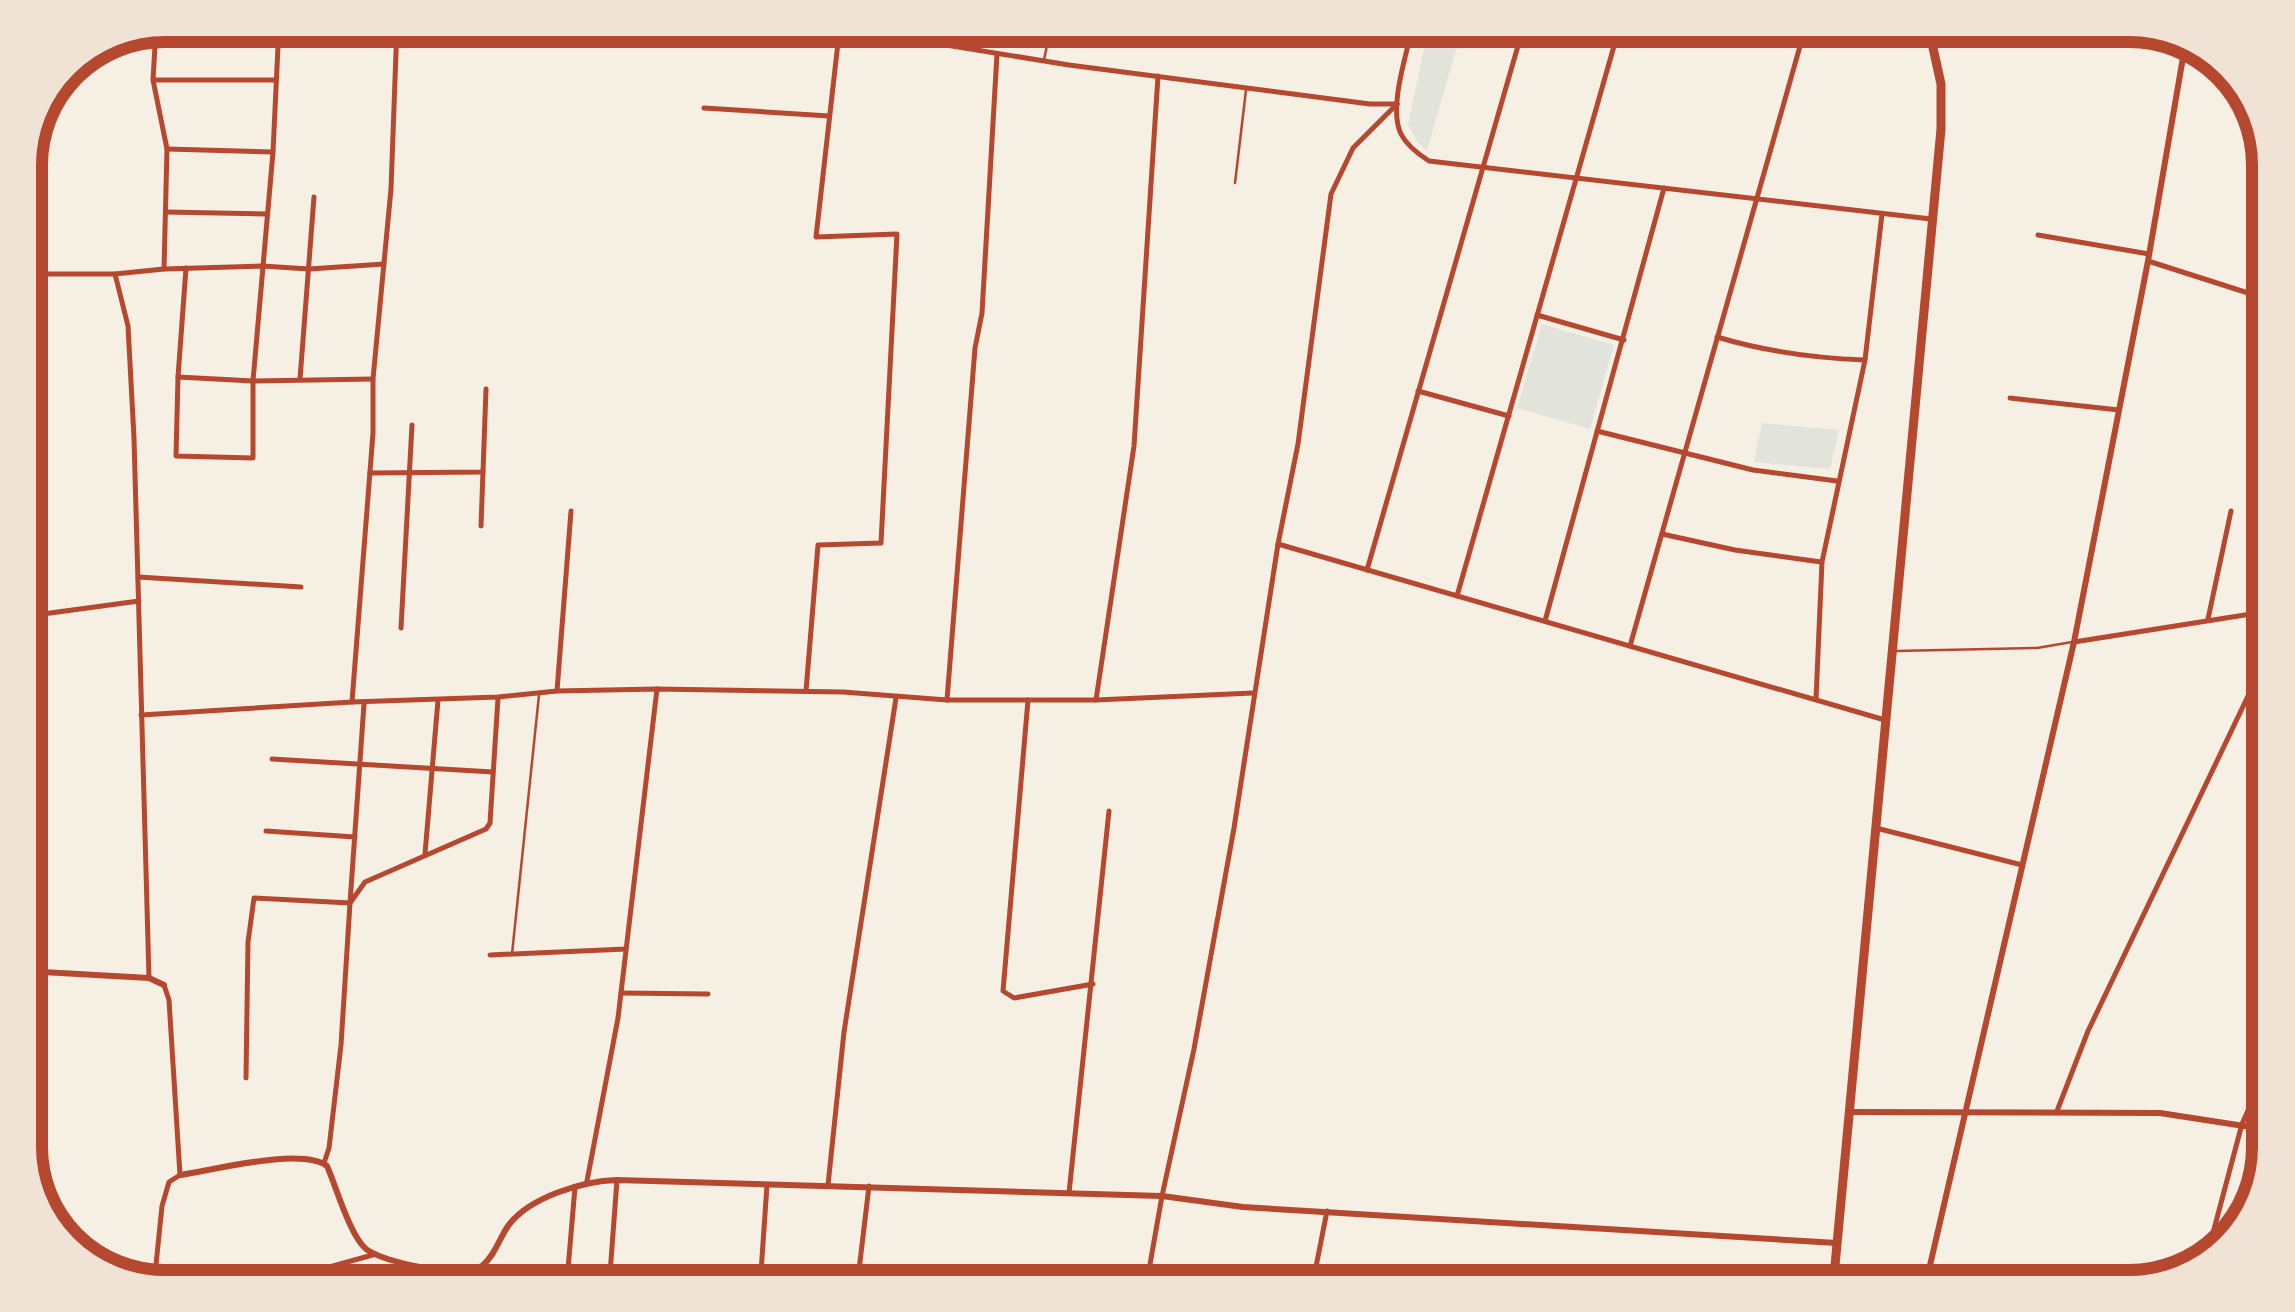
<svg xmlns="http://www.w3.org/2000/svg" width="2295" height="1312" font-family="Roboto,sans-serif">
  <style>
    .green { fill: #e2e4dc }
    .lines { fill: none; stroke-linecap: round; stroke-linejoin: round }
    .service { stroke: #b5482f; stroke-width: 2.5 }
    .minor { stroke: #b5482f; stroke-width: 5 }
    .tertiary { stroke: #b5482f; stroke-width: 6 }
    .trunk { stroke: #b5482f; stroke-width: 9 }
    .rim { fill: none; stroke: #b5482f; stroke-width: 12 }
  </style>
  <rect width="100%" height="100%" fill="#f6efe4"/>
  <g class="green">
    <polygon points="1428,30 1459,39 1427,150 1419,144 1408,125"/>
    <polygon points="1542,324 1614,345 1590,429 1517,408"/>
    <polygon points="1762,423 1839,430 1830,469 1754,462"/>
  </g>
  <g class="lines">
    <g class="service">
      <polyline points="1044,60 1051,25"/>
      <polyline points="1235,183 1246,90"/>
      <polyline points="1896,651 2037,648 2072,642"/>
      <polyline points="512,954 539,695"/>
    </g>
    <g class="minor">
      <polyline points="823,25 1069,65 1370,104 1397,104"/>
      <path d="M1413 25C1407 53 1388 108 1401 134 1407 146 1418 154 1429 161L1931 219"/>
      <polyline points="1441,25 1517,46"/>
      <polyline points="156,29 153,80 167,149 164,269"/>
      <polyline points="2086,36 2138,27"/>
      <polyline points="154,80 276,80"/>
      <polyline points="704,108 829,116"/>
      <polyline points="167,149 273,152"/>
      <polyline points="166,212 266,214"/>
      <polyline points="2038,235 2149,254"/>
      <polyline points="2148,261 2270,300"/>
      <polyline points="25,264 36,274"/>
      <polyline points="186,268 178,377 176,456 253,458 253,381 273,152 279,25"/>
      <polyline points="36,274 115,274 164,269 262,266 309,269 384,264"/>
      <polyline points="115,274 128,326 134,438 149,978"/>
      <polyline points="25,309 29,284 36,274"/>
      <polyline points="1537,315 1624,340"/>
      <path d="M1717 337C1767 352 1813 358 1865 360"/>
      <polyline points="178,377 253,381 373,379"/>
      <polyline points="300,379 314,197"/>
      <polyline points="1418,391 1509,416"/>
      <polyline points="2010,398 2119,410"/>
      <polyline points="1597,431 1753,470 1837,481"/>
      <polyline points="370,473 483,472 486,389"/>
      <polyline points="25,480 29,744 38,970"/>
      <polyline points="481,526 483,472"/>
      <polyline points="1662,534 1735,550 1821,562"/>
      <polyline points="1278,544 1885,720"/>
      <polyline points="1367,570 1524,25"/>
      <polyline points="138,577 301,587"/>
      <polyline points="1457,596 1620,25"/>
      <polyline points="28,616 139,601"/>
      <polyline points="2208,619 2231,511"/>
      <polyline points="1545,621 1664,188"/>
      <polyline points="401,628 412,425"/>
      <polyline points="2074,642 2270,611"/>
      <polyline points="1630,646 1806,25"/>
      <polyline points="557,691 571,511"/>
      <polyline points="806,691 818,545 881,543 897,234 816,237 840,25"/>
      <polyline points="1816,699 1822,562 1865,360 1882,214"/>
      <polyline points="947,700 975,348 982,313 997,54"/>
      <polyline points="1028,700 1003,991 1014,998 1093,984"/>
      <polyline points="1096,700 1134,446 1158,76"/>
      <polyline points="352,702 373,433 373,379 391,189 397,25"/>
      <polyline points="141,715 352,702 498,697 557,691 657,689 843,692 947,700 1096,700 1253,693"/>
      <polyline points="272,759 493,772"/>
      <polyline points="1876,828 2022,865"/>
      <polyline points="266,831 355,837"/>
      <polyline points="425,854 438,700"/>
      <polyline points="490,955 626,949"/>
      <polyline points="621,993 708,994"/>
      <polyline points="246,1078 248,942 254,898 350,903 364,704"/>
      <polyline points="2057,1111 2088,1031 2270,650"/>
      <polyline points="324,1163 329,1148 341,1045 350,903 365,882 486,829 490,823 498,698"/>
      <polyline points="587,1181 618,1018 657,689"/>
      <polyline points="828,1185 844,1032 896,698"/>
      <polyline points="575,1187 567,1281 610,1279"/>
      <polyline points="1069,1193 1109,811"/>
      <polyline points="2205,1263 2242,1124 2270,1061"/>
      <polyline points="154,1284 162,1206 169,1182 180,1175 169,1000 164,985"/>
      <polyline points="1313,1284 1335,1287"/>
      <polyline points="279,1287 279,1281 376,1254"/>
      <polyline points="417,1287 422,1267"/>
      <polyline points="609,1287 617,1180"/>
      <polyline points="760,1287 767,1185"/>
      <polyline points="857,1287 869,1186"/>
      <polyline points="1146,1287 1162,1196 1194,1049 1234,828 1278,544 1298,444 1331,194 1353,148 1397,104"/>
      <polyline points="1312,1287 1327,1211"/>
    </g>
    <g class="tertiary">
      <polyline points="25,971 149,978 164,985"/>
      <polyline points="1850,1112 2160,1113 2270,1130"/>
      <path d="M180 1175C214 1170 301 1147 327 1166 336 1186 350 1236 366 1249 384 1263 464 1280 483 1265 495 1255 499 1239 508 1226 529 1197 583 1181 617 1180L1162 1196 1243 1207 1837 1243"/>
      <polyline points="1925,1287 2074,642 2148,261 2186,40"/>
    </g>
    <polyline class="trunk" points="1833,1287 1941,129 1941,84 1928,25"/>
  </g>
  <path d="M0 0H2295V1312H0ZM165 42H2129A123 123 0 0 1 2252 165V1147A123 123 0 0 1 2129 1270H165A123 123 0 0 1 42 1147V165A123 123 0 0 1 165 42Z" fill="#f1e2d6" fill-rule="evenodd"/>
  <path class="rim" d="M165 42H2129A123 123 0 0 1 2252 165V1147A123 123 0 0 1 2129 1270H165A123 123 0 0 1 42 1147V165A123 123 0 0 1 165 42Z"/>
</svg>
